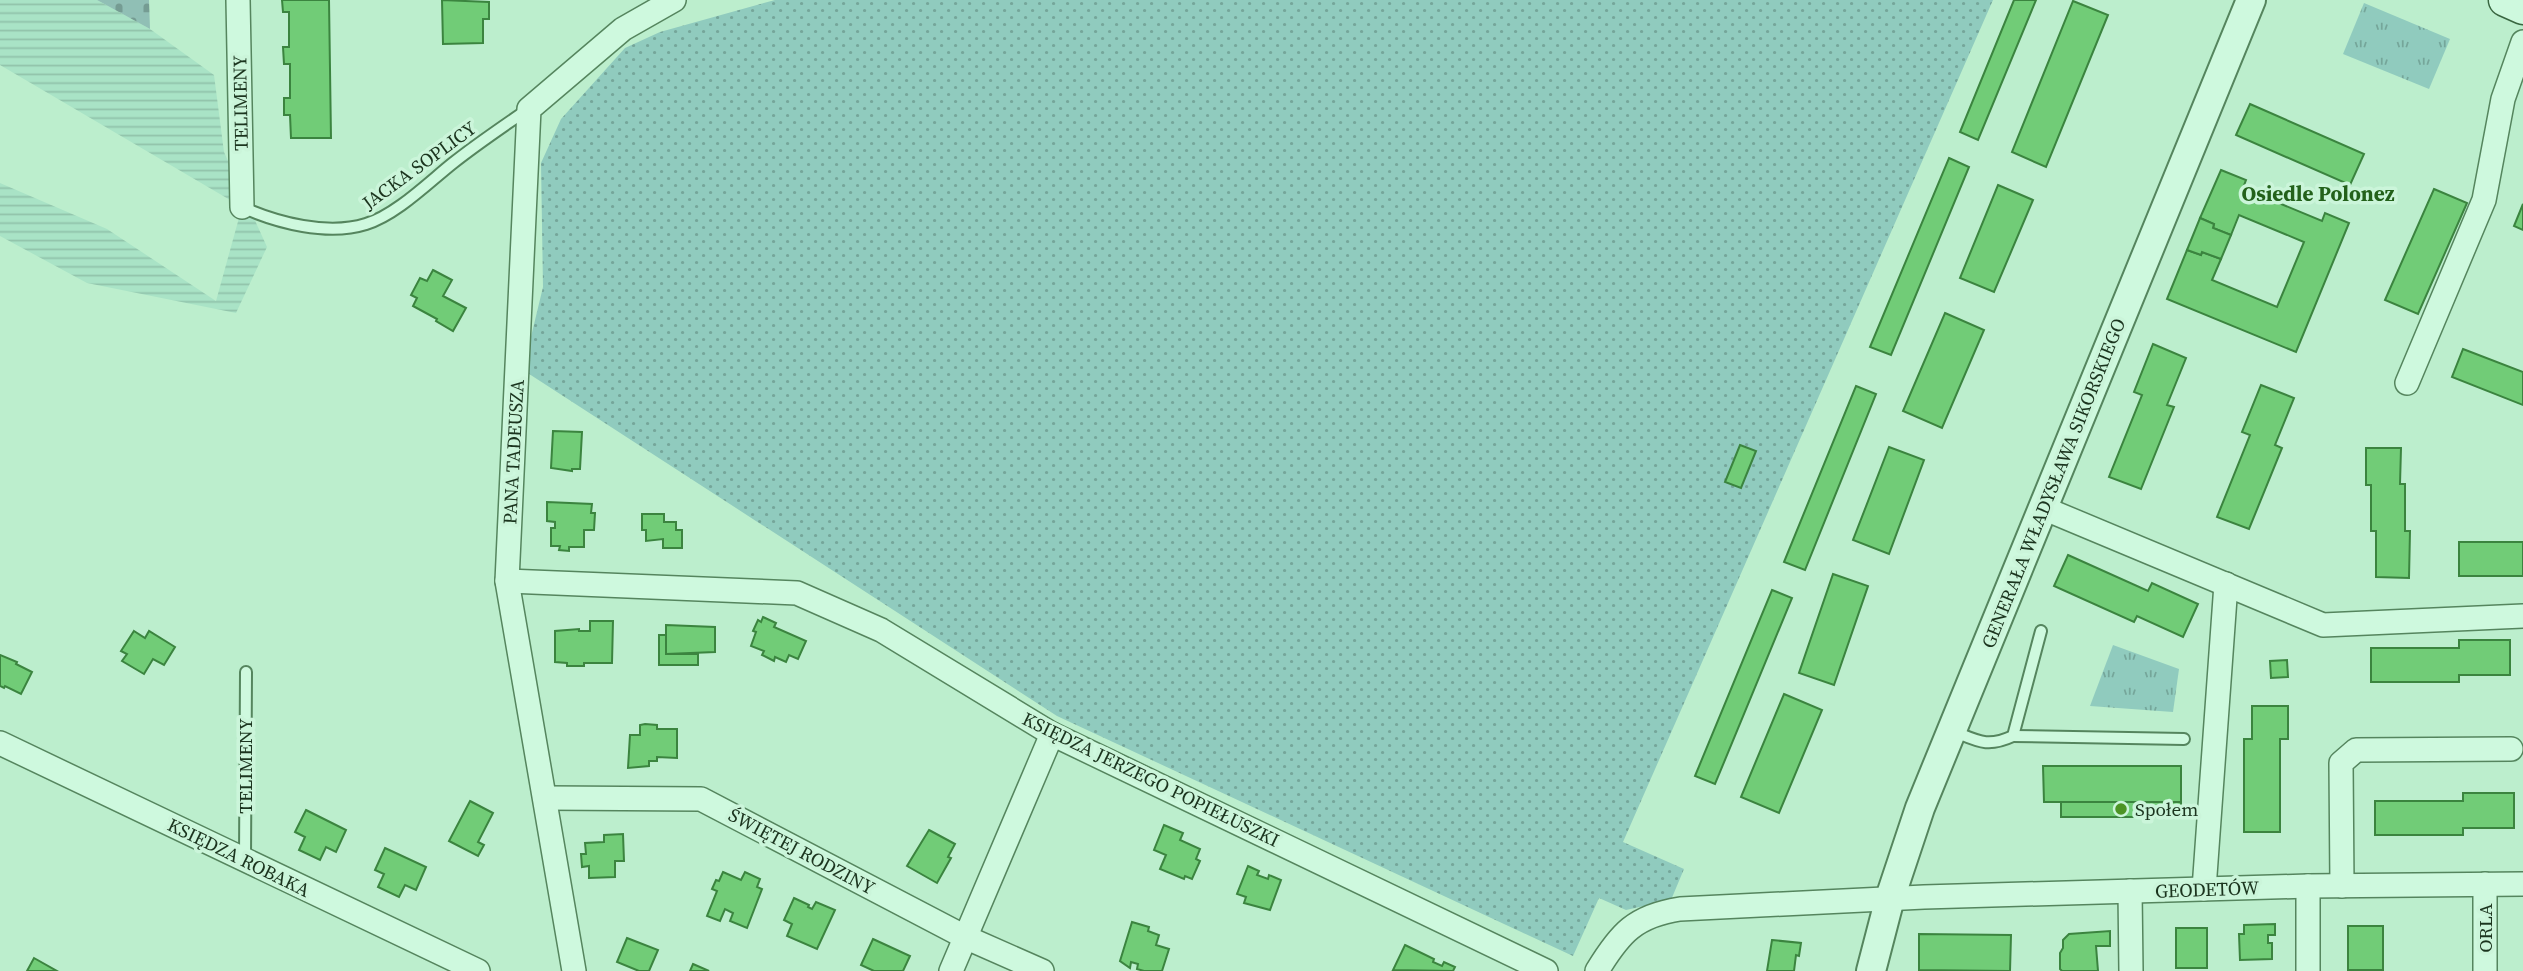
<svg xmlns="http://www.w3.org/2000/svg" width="2523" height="971" font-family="'Source Serif 4',serif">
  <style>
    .farmland { fill: url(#farmland-rules) }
    .grass { fill: url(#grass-dots) }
    .cemetery { fill: url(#cemetery-stones) }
    .park { fill: url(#park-tufts) }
    .building { fill: #71cc77; stroke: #3b843f; stroke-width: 2 }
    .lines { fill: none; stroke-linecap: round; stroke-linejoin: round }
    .service-casing { stroke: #55855e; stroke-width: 14 }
    .minor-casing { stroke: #55855e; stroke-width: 26 }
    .tertiary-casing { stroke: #55855e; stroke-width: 32 }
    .secondary-casing { stroke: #396640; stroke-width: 35 }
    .service { stroke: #cef9de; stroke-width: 10 }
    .minor { stroke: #cef9de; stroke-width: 23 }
    .tertiary { stroke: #cef9de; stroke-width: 28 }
    .secondary { stroke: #cef9de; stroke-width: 32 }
    .poi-dot { fill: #4c9425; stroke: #cbf5da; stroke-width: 2.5 }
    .labels { text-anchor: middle; stroke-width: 7; stroke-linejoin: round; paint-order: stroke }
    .street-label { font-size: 19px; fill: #1b341e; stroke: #cbf5da }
    .poi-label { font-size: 19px; fill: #1b341e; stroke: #cbf5da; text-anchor: start }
    .neighbourhood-label { font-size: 21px; font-weight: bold; fill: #23611a; stroke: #cbf5da }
  </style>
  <defs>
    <pattern id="farmland-rules" width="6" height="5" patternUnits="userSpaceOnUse" patternTransform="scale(1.75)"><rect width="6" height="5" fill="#a9e3c6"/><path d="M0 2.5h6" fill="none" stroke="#91c3aa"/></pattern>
    <pattern id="grass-dots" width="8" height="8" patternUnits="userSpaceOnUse" patternTransform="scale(1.75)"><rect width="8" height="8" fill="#90cbbe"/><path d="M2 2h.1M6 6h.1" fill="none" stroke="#75a69a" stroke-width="1.8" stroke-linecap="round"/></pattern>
    <pattern id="cemetery-stones" width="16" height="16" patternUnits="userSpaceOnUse" patternTransform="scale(1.75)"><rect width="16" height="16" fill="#90bfb5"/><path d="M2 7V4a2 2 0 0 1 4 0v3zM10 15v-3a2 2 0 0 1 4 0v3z" fill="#759c93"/></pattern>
    <pattern id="park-tufts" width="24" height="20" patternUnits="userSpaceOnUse" patternTransform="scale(1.75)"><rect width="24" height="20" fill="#90cbbe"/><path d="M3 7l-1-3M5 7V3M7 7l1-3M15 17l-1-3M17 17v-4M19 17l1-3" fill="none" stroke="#75a69a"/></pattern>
  </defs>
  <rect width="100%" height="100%" fill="#bceecd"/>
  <polygon class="farmland" points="0,0 97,0 150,29 214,75 224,152 267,247 236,313 87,283 0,236 0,183 107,229 216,301 242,207 0,65"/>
  <polygon class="grass" points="775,0 1993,0 1623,842 1684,869 1671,900 1626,910 1599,898 1573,956 1057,716 523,370 543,287 541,163 561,119 625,48 660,32"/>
  <polygon class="cemetery" points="97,0 149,0 150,29"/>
  <g class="park">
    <polygon points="2364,3 2450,39 2429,89 2343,54"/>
    <polygon points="2113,645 2179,669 2173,712 2090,706"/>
  </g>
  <g class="building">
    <polygon points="282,0 329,0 331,138 291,138 290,115 284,115 284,98 290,98 290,64 284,64 283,47 289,47 289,12 283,12"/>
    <polygon points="442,0 489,2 489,19 483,19 483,43 443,44"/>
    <polygon points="2014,0 2036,0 1978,140 1960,132"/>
    <polygon points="2073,1 2108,15 2046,167 2012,152"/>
    <polygon points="2250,104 2364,154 2350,185 2236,135"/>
    <polygon points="1949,158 1969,167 1891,355 1870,347"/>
    <polygon points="2221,170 2246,180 2243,188 2322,221 2325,213 2349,223 2296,352 2167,299 2187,250 2201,255 2202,252 2221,259 2212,280 2277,307 2304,242 2239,215 2231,235 2213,228 2214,224 2200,218"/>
    <polygon points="1998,185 2033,200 1994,292 1960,278"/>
    <polygon points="2434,189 2467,203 2418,314 2385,300"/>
    <polygon points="2523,204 2523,230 2514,226"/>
    <polygon points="2200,218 2214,224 2213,228 2231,235 2221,259 2202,252 2201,255 2187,250"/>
    <polygon points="433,270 452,280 443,296 466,308 453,331 436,321 437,319 413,306 417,298 411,295 420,278 427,281"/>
    <polygon points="1945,313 1984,330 1942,428 1903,411"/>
    <polygon points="2153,344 2186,358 2167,405 2174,407 2141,489 2109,477 2142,395 2134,392"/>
    <polygon points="2463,349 2523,372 2523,405 2452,377"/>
    <polygon points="2261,385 2294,398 2275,445 2282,448 2249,529 2217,517 2250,435 2242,432"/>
    <polygon points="1856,386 1876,394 1805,570 1784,562"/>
    <polygon points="553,431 582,432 580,469 572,469 572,471 551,468"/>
    <polygon points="1740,445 1756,451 1741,488 1725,482"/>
    <polygon points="1889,447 1924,460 1889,554 1853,540"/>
    <polygon points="2366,448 2401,448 2400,484 2405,484 2405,531 2410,531 2409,578 2376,577 2376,531 2371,531 2371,485 2366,485"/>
    <polygon points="547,502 592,504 591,513 595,513 594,530 584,530 584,547 569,547 569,551 559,550 560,546 551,546 551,528 555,528 555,522 547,521"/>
    <polygon points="642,514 664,514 664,522 676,522 676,530 682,530 682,548 663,548 663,539 646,541 646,530 642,530"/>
    <rect x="2459" y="542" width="64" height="34"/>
    <polygon points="2068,555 2148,591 2152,583 2198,604 2183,637 2137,616 2134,622 2054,586"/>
    <polygon points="1833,574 1868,586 1834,685 1799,673"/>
    <polygon points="1772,590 1792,598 1715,784 1695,776"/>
    <polygon points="763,617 776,623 774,627 806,641 798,659 789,655 786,662 775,657 774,661 762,655 764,651 751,646 756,632 753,631 758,620 761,622"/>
    <polygon points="590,621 613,621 612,663 584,663 584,666 567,666 567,663 555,662 555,631 579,629 579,631 590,631"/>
    <polygon points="666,625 715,627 715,652 666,654"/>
    <polygon points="134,631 145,638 149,631 175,647 164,665 153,659 144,674 122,661 127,654 121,651"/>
    <polygon points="659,635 666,635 666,654 698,654 698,665 659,665"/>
    <polygon points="2459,640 2510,640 2510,675 2459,675 2459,682 2371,682 2371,648 2459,648"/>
    <polygon points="0,655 17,662 16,664 32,672 21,694 5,686 4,688 0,686"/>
    <polygon points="2287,660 2288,677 2271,678 2270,661"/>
    <polygon points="1784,694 1822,710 1779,813 1741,797"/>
    <polygon points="2252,706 2288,706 2288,739 2280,739 2280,832 2244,832 2244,739 2252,739"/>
    <polygon points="645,724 657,725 657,729 677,729 677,758 657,757 657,761 649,761 649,766 628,768 630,735 640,735 640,725"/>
    <polygon points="2043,766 2181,766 2181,802 2044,802"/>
    <polygon points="2463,793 2514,793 2514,828 2463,828 2463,835 2375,835 2375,801 2463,801"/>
    <polygon points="470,801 493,813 478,842 484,845 478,856 449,841"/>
    <rect x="2061" y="802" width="120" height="15"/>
    <polygon points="306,810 346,830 336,852 326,847 320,860 299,850 305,837 295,832"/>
    <polygon points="1164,825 1183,833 1180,840 1200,849 1196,859 1200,861 1192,879 1185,876 1184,879 1160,869 1166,855 1154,850"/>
    <polygon points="929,830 955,844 948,857 951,858 937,883 907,866"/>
    <polygon points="623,834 624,861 615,861 615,877 589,878 589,866 582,867 581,854 586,854 585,843 604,842 604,835"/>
    <polygon points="385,848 426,867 416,890 405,885 399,897 378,887 384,874 375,870"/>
    <polygon points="1248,866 1259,871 1257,875 1268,879 1269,875 1281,880 1270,910 1244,903 1246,897 1237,894"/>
    <polygon points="723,872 741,880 745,872 760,879 757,887 762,889 747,928 730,921 733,913 725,909 720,921 707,916 717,891 712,889 716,880 719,881"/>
    <polygon points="794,898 809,905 808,907 812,909 816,902 835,910 817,949 787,936 792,924 784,920"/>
    <polygon points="1132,922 1149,927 1148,931 1159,935 1156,945 1169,949 1162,971 1144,971 1137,969 1138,964 1131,962 1130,968 1120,961"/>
    <polygon points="2275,924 2275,935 2268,935 2268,943 2272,943 2272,959 2240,960 2239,934 2244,934 2244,925"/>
    <rect x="2348" y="926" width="35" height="44"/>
    <rect x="2176" y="928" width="31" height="40"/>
    <polygon points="2110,931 2110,946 2096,946 2098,971 2062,971 2060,969 2060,953 2063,948 2063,940 2069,934"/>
    <polygon points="1919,934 2011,935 2010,971 1919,970"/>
    <polygon points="627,938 658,950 649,971 639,971 617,962"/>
    <polygon points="873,939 910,956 903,971 874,971 861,965"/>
    <polygon points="1772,940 1801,943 1799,956 1796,955 1794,971 1767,971"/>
    <polygon points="1405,945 1434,959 1433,962 1442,966 1444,962 1455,967 1453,971 1393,970"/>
    <polygon points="34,958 57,971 27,971"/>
    <polygon points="693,964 709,971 690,971"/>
  </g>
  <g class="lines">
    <defs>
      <g id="service">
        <path d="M242 207C277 223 328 236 366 224 396 215 429 182 453 163 477 144 502 127 527 110"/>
        <path d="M1953 731C1978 741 1987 748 2013 736L2041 631"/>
        <polyline points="2013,736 2184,739"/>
        <polyline points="245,860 246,672"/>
      </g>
      <g id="minor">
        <polyline points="238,0 242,207"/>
        <polyline points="2407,383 2484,200 2503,99 2523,42"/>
        <polyline points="2043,508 2323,625 2523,616"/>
        <polyline points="507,581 797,593 881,630 1052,734 1546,971"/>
        <polyline points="0,743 478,971"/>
        <polyline points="546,798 701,799 965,937 1042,971"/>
        <polyline points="2485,884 2485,971"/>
        <polyline points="2308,886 2308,971"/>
        <polyline points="2342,886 2341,763 2356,750 2511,749"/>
        <polyline points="2204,889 2226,584"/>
        <polyline points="2130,891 2131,971"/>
        <polyline points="574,971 507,581 529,109 623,29 674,0"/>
        <polyline points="951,971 1052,734"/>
        <path d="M1597 971C1620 933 1635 916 1680 909L1924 897 2308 886 2523 884"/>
      </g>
      <polyline id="tertiary" points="1871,971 1890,898 1920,808 2251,0"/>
      <polyline id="secondary" points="2505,0 2523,8"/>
    </defs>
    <use href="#service" class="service-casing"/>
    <use href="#minor" class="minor-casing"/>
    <use href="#tertiary" class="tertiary-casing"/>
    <use href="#secondary" class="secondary-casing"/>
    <use href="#service" class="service"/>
    <use href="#minor" class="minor"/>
    <use href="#tertiary" class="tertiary"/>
    <use href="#secondary" class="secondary"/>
  </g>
  <circle class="poi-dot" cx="2121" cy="809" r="7"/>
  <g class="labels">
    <g class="street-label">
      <text transform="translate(240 103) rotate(-91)" y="7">TELIMENY</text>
      <text transform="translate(419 165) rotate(-36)" y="7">JACKA SOPLICY</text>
      <text transform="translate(513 452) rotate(-87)" y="7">PANA TADEUSZA</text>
      <text transform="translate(2053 483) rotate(-68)" y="7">GENERAŁA WŁADYSŁAWA SIKORSKIEGO</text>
      <text transform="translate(245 766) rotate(-90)" y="7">TELIMENY</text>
      <text transform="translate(1151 779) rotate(26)" y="7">KSIĘDZA JERZEGO POPIEŁUSZKI</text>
      <text transform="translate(802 851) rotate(28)" y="7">ŚWIĘTEJ RODZINY</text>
      <text transform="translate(239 857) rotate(26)" y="7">KSIĘDZA ROBAKA</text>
      <text transform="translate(2207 889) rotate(-2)" y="7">GEODETÓW</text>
      <text transform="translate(2485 928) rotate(-90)" y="7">ORLA</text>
    </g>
    <g class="poi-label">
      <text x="2135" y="816">Społem</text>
    </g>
    <g class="neighbourhood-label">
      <text x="2318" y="201">Osiedle Polonez</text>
    </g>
  </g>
</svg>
